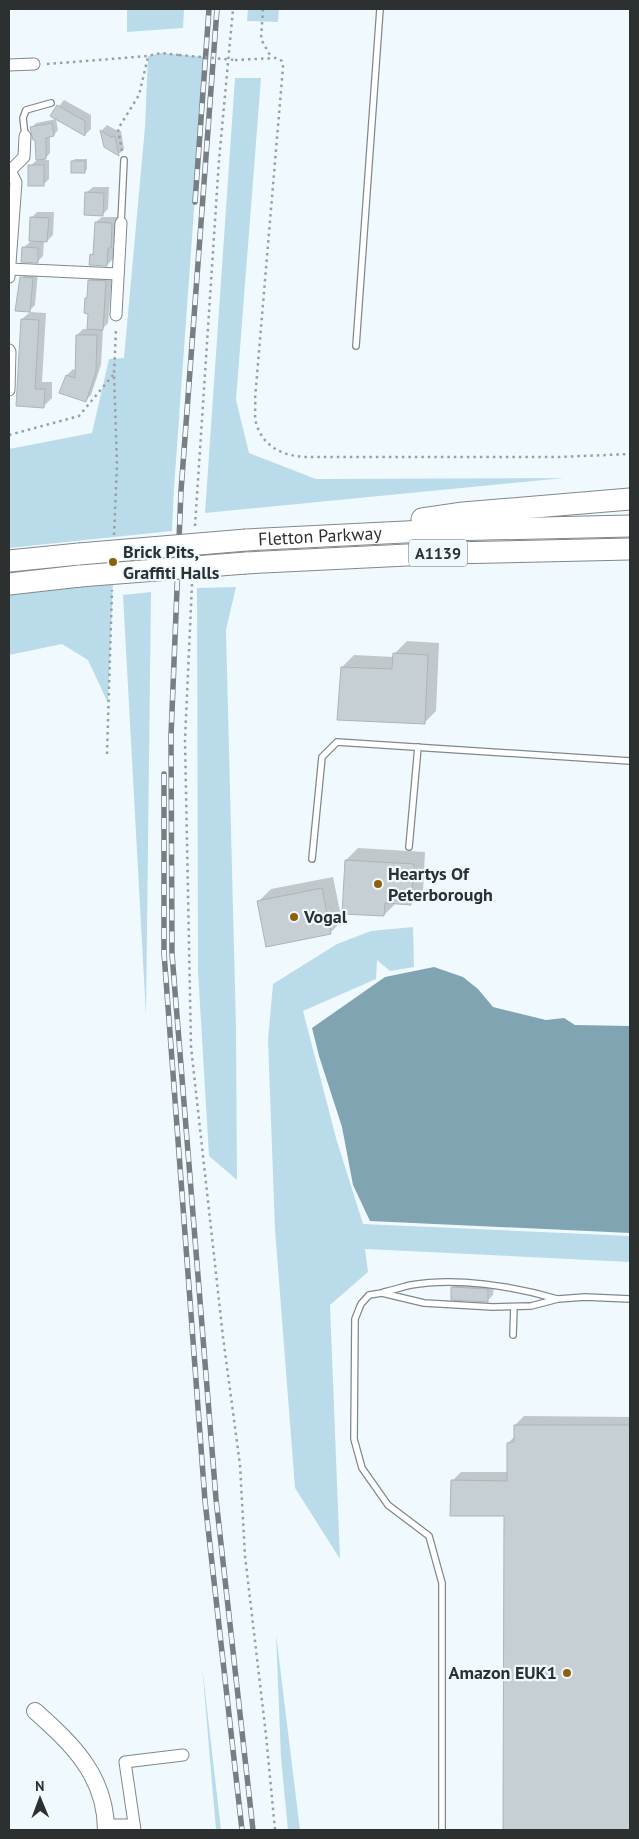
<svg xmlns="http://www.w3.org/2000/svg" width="639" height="1839" font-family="'PT Sans',sans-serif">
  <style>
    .green { fill: #badcea }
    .water { fill: #81a4b2 }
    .shadow { fill: #0003 }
    .building { fill: #c6cfd3; stroke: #acb5b8 }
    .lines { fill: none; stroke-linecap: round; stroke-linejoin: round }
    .lane-casing { stroke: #80888c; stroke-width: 8 }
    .street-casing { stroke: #80888c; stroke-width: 13 }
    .secondary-casing { stroke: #80888c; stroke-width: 18 }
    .highway-casing { stroke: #80888c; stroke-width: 23 }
    .path { stroke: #99a0a3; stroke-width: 2.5; stroke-dasharray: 2.5 4; stroke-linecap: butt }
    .lane { stroke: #fff; stroke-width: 5.5 }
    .street { stroke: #fff; stroke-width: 11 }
    .secondary { stroke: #fff; stroke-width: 16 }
    .highway { stroke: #fff; stroke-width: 21 }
    .rail-casing { stroke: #787e81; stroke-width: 5.5 }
    .rail { stroke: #f0fafe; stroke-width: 4; stroke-dasharray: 11; stroke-linecap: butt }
    .highway-bridge-casing { stroke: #80888c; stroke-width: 23; stroke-linecap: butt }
    .path-bridge { stroke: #99a0a3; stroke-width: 2.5; stroke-dasharray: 2.5 4; stroke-linecap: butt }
    .highway-bridge { stroke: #fff; stroke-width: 21 }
    .poi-dot { fill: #8e6108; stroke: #f0fafe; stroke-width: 2 }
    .labels { text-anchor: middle; stroke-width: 4.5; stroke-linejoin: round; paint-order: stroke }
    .shield { fill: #f0fafe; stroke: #676d6e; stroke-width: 1 }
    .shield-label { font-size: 16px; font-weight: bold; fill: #2c3031 }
    .street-label { font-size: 18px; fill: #2c3031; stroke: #f0fafe }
    .poi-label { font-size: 18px; font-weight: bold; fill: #2c3031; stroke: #f0fafe; text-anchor: start }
  </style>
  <rect width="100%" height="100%" fill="#f0fafe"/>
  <g class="green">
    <polygon points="127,9 184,9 183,28 127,32"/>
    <polygon points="248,9 279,9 278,22 247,21"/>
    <polygon points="161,53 205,57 174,488 172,531 9,548 9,449 92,433 109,359 124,358 145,127 148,56"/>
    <polygon points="235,78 261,78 236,400 249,453 316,479 564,478 205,513"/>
    <polygon points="113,582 108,703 88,660 62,644 9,655 9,593"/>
    <polygon points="236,587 226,630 236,1028 237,1180 209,1156 198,971 197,588"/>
    <polygon points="151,592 146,1016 123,595"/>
    <polygon points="413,927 414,967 390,971 377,960 376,979 303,1011 336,1138 363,1224 630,1236 630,1262 365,1249 368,1272 330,1305 340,1559 295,1488 275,1229 268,1040 273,984 337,944 371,931"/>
    <polygon points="276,1634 300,1830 288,1830 281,1758"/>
    <polygon points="202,1665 221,1830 216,1830"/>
  </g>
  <polygon class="water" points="434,967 463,977 478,989 493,1007 546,1020 564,1018 575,1025 630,1026 630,1233 370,1221 353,1185 342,1127 319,1056 312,1028 385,977"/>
  <g class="shadow">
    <polygon points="64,100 91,115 91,129 85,135 52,115"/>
    <polygon points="56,119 58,130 54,135 50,135 50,153 44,160 49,160 49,179 43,185 30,166 37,160 36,138 31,128 36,123"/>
    <polygon points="107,125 118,131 121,131 124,149 119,154 105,146 102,130"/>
    <polygon points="75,159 87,159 87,169 85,172 72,161"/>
    <polygon points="93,187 109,187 108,209 102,215 87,192"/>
    <polygon points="37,212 54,212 53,235 47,241 44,240 43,256 37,262 23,248 30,242 31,218"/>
    <polygon points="102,217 118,217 116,241 113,244 113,259 107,265 91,255 95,251 96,222"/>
    <polygon points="27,272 38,272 35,305 29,311 22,278"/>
    <polygon points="95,275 112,276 108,323 103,328 101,365 91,395 85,401 67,375 73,369 76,371 77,335 83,329 88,329 89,312 86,298 89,295 89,281"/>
    <polygon points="30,312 46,313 42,382 52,382 52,398 44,406 17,405 22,319"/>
    <polygon points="407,641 439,643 436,711 424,723 342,667 354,655 394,657 395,653"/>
    <polygon points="358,848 425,852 423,892 411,904 396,903 384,915 346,860"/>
    <polygon points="333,877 342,921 330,933 259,901 271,889"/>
    <polygon points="458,1281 494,1284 493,1295 487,1301 453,1287"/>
    <polygon points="524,1416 630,1417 630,1830 504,1830 506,1515 452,1481 461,1472 508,1472 508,1443 515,1436 515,1425"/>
  </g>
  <g class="building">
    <polygon points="57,105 85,121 85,136 50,116"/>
    <polygon points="52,123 54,136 46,138 46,159 36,160 35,140 33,140 30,127"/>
    <polygon points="100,130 111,137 115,136 119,156 104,147"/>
    <rect x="71" y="161" width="14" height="12"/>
    <rect x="28" y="165" width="16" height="21"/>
    <polygon points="85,192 104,193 103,216 84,215"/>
    <polygon points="30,217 49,218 47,242 29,241"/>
    <polygon points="95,222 112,223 111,248 108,248 107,266 89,265 90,254 93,255"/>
    <polygon points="22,247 38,248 38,263 21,262"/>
    <polygon points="20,277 33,278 30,312 15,311"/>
    <polygon points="88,280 106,281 103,330 87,329 88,314 84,313 85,298 87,298"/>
    <polygon points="21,319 39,320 35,389 45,389 44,408 16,406"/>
    <polygon points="76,335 97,335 96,372 86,402 59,393 66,375 75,378"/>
    <polygon points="393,653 428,655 425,724 337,720 341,667 392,669"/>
    <polygon points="345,860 414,864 411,905 385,903 384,916 342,914"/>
    <polygon points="322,888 331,934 266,947 257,901"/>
    <polygon points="451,1287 488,1289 488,1302 451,1300"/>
    <polygon points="514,1425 630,1425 630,1830 503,1830 504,1516 450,1516 451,1480 507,1481 507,1443 514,1442"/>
  </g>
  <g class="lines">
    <defs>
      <g id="lane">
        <polyline points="25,136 23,118 26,110 51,103"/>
        <polyline points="121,223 124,160"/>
        <polyline points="356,346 380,9"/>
        <polyline points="409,847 418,747"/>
        <polyline points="312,859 322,757 337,742 630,761"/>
        <path d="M384 1292C393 1290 402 1287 411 1285 456 1277 513 1286 557 1299"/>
        <polyline points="513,1335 514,1307"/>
        <polyline points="442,1830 442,1583 429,1536 388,1505 362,1468 354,1439 355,1319 361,1304 369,1295 382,1293 424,1303 493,1307 531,1306 558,1299 585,1297 630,1299"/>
      </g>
      <g id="street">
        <polyline points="9,65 34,64"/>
        <polyline points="9,169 16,182 9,277"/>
        <polyline points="11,170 24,157 25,136"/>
        <polyline points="10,269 118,274"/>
        <polyline points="116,315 121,223"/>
        <polyline points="9,350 10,352 9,390"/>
        <polyline points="106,1825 134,1825"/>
        <polyline points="135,1830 125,1762 183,1755"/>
      </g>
      <path id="secondary" d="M35 1711C72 1744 106 1776 106 1830"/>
      <g id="highway">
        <polyline points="422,519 463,513 630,499"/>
        <path id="s1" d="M246 540 445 530 630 526"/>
        <polyline points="9,561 79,554"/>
        <polyline points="246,563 448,553 630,549"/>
        <polyline points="9,584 80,576"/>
      </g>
    </defs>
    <use href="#lane" class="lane-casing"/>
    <use href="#street" class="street-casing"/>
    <use href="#secondary" class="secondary-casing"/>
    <use href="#highway" class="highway-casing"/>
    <g class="path">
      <polyline points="263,9 261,39 271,57"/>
      <path d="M235 60 276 58 282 61 283 67 255 399C256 407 254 416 256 423 263 447 283 456 306 457H559L630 454"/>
      <polyline points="47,64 148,56 161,53 179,55"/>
      <polyline points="122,151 118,129 139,95 148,57"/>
      <polyline points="9,435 79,416 113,375"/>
      <polyline points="195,526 219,160 233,9"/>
      <polyline points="114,535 117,465 114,374 116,328"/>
      <polyline points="192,584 185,740 191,1047 223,1337 240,1465 245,1556 266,1735 275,1830"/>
      <polyline points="107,754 112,590"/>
    </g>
    <use href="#lane" class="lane"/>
    <use href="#street" class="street"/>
    <use href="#secondary" class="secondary"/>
    <use href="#highway" class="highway"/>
    <defs>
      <g id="rail">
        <polyline points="217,9 181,491 171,736 172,954 216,1499 253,1830"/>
        <polyline points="195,202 209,9"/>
        <polyline points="164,774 164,953 205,1501 242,1830"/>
      </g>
    </defs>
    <use href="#rail" class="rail-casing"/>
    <use href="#rail" class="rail"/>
    <defs>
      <g id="highway-bridge">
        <polyline points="79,554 246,540"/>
        <polyline points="80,576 246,563"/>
      </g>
    </defs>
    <use href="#highway-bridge" class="highway-bridge-casing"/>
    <polyline class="path-bridge" points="179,55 235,60"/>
    <use href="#highway-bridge" class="highway-bridge"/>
  </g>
  <g class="poi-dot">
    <circle cx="113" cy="562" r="5"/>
    <circle cx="378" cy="884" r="5"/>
    <circle cx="294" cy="917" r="5"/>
    <circle cx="567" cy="1673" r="5"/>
  </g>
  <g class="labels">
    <rect class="shield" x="409" y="539.5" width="58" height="27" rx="4"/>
    <g class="shield-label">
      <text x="438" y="559">A1139</text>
    </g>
    <g class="street-label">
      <text dy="6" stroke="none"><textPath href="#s1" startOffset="74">Fletton Parkway</textPath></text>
    </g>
    <g class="poi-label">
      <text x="123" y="558">Brick Pits,<tspan x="123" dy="21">Graffiti Halls</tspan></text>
      <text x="388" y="880">Heartys Of<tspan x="388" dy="21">Peterborough</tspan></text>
      <text x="304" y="923">Vogal</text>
      <text x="557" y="1679" text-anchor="end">Amazon EUK1</text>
    </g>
  </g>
  <rect width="639" height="1839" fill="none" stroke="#2c3031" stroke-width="20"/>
  <g transform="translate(40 1799) rotate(359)" stroke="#f0fafe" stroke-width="4" paint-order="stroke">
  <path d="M0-4L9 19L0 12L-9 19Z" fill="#2c3031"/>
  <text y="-8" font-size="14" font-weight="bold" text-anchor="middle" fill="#2c3031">N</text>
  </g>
</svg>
